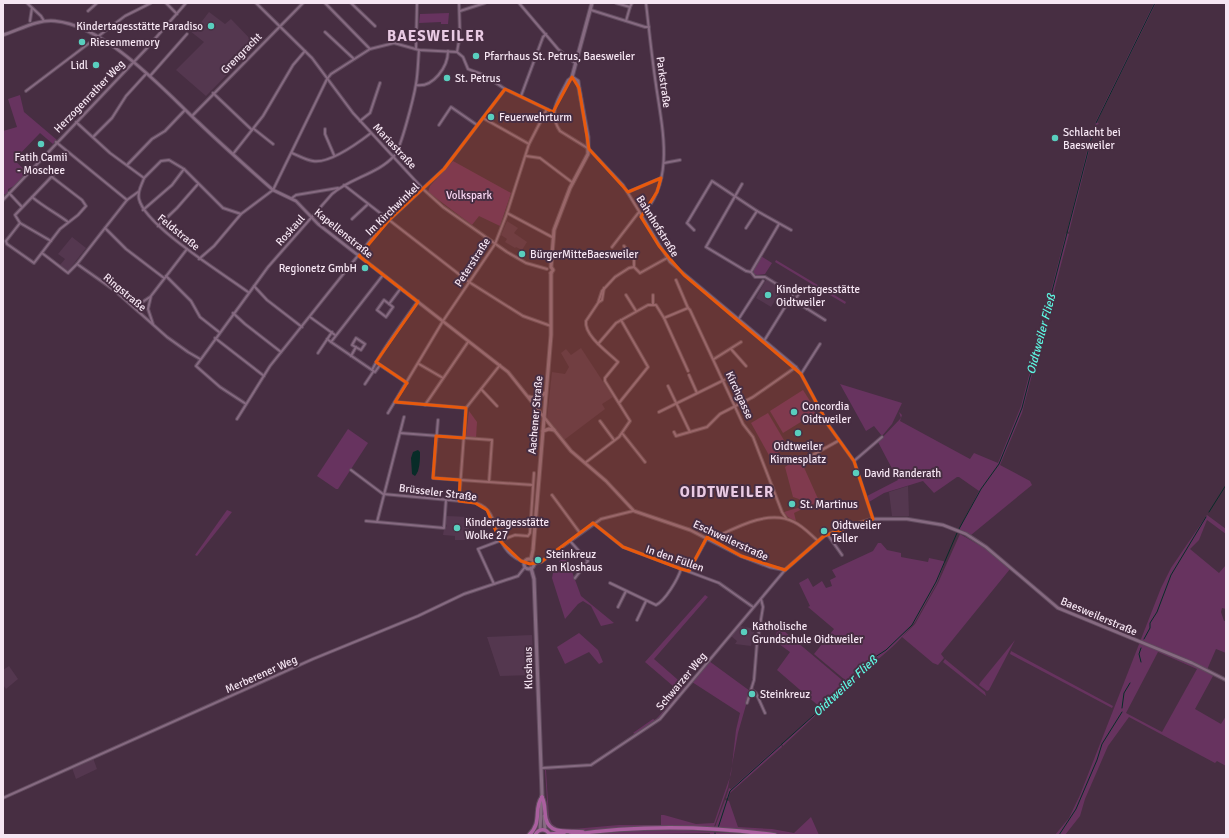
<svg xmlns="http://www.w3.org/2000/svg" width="1229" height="838" font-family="Signika,sans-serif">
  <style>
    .built { fill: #54374f }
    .green { fill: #67335f; fill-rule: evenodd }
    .water { fill: #082c28 }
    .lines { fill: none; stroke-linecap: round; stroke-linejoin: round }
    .stream { stroke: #082c28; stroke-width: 1 }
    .minor-casing { stroke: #614b5e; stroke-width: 4 }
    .tertiary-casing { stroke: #614b5e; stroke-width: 4.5 }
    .secondary-casing { stroke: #614b5e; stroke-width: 5 }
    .primary-casing { stroke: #614b5e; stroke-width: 5.5 }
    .minor { stroke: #866a81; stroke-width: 2 }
    .tertiary { stroke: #866a81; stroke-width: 2.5 }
    .secondary { stroke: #866a81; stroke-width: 3 }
    .primary { stroke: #aa5f9f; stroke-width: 3.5 }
    .marked { fill: #e8590c; fill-opacity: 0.2; stroke: #e8590c; stroke-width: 3; stroke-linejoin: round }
    .poi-dot { fill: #59cebe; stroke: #472e42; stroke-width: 1.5 }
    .labels { text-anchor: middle; stroke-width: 4; stroke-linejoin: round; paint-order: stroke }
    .poi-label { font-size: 11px; fill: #f6e6f3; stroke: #472e42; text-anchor: start }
    .street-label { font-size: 11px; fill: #f6e6f3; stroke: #472e42 }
    .park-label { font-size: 11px; fill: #fbd8f4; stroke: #472e42 }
    .water-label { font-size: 12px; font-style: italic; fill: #5ef9e4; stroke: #472e42 }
    .district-label { font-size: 15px; font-weight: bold; letter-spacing: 1px; fill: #e9cae3; stroke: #472e42 }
  </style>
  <rect width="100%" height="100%" fill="#472e42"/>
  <g class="built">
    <polygon points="209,12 225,24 231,19 256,45 206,96 176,70 204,42 190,31 194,28 196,29"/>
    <polygon points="507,221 518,228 514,233 527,242 522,250 516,247 515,248 505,242 507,239 501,235"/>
    <polygon points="72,237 86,248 68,271 60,265 65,259 58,254"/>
    <polygon points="766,280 782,289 771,307 756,298"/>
    <polygon points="581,348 613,397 602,404 605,409 564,440 547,417 552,372 565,374 569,367 561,353 566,349 571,355"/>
    <polygon points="908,486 909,516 892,516 889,492"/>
    <polygon points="446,516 470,517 468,540 455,540 455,536 443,535 444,529 447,526 446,524"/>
    <polygon points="740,626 755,629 751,646 735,644 737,641 731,636"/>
    <polygon points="532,635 534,675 500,676 487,637"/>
    <polygon points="9,666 18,679 6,689 3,685 3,670"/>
    <polygon points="93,758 97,769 76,779 72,768"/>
  </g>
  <g class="green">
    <polygon points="1154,3 1156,3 1097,122 1099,124 1096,125 1095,123"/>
    <polygon points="449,13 448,24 441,24 441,22 419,23 420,14"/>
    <polygon points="20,95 24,112 57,140 53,144 40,133 14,160 27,172 14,186 8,189 8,193 3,195 3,131 17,127 8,99"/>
    <polygon points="1093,127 1095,127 1069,232 1067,231"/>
    <polygon points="453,161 511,193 500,226 479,216 472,225 428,192 430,186"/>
    <polygon points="1066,233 1069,234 1022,413 1000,465 1030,481 1032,485 971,535 959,529 979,491 959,477 957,477 934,493 923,481 884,493 869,502 867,496 898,480 878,442 901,418 899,412 902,415 900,421 970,459 974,453 998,463 1021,406"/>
    <polygon points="761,256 772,263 765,274 757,275 754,274 753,269"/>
    <polygon points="776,260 846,302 845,304 775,262"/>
    <polygon points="840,384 902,403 892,424 882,436 874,426 866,431"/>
    <polygon points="803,390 817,412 783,433 770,411"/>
    <polygon points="469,411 477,422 476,438 466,436"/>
    <polygon points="768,413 788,447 770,457 751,423"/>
    <polygon points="348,429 368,443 338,489 336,489 317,476"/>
    <polygon points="794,461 797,465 802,463 819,501 794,513 796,521 788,517 784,512 801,507 802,505 799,499 793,497 785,467"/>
    <polygon points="227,510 232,512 197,556 195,555"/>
    <path d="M1207 515 1226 529V534L1207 520 1199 540 1190 549 1219 573 1226 565V609L1222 608 1221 612 1224 621H1226V653L1216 649 1206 672 1213 676 1195 709 1221 724 1226 716V766L1217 761 1215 763 1129 717 1108 746 1085 799 1080 816 1065 835H1055L1069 818 1080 795 1161 588 1171 568ZM1158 652 1197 669 1162 732 1126 713Z"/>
    <path d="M960 534 986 549 1010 569 941 654 944 658 938 665 933 663 902 637C886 655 866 667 851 685L814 654 834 629 808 607 810 606 799 583 808 578 813 587 822 581 826 588 832 586 830 580 836 577 832 570 873 551 878 543H881L887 550 901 553V557L928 562 929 558 943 561 945 562 937 583 915 622 902 637 915 624 938 583Z"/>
    <polygon points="567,558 581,596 614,623 601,626 591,606 583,601 578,604 565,619 552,578 553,573 561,572 559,561"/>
    <polygon points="705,595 708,597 654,659 685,686 658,719 635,734 633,733 653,719 655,720 658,717 680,692 645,662"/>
    <polygon points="778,626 848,685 783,746 782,744 821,708 777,670 790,652 775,641"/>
    <polygon points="579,633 598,650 603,662 599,664 589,652 565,664 557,647"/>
    <polygon points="1015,640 989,690 987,691 979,685 980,683"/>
    <polygon points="1011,651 1113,706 1112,708 1010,654"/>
    <polygon points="945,659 985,692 986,696 943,662"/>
    <path d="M709 661 750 691 738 733 728 787 714 827H654L561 831C554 827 549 824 548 816L545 770 549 769 591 766 638 735 592 766 546 770 549 817 552 824 558 828 573 829 619 825H661V815H664L696 824 714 823 731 774 736 730 740 713 692 682Z"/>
    <polygon points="781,744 782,747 730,793 728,799 726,798 729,788 731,789"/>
    <polygon points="725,800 729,801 738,827 772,829 794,833 811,817 819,835 788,835 715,827"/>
    <polygon points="683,830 758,835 710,835 710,833 588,835 625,831"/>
  </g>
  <path class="water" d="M418 450 420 452C420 459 420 471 415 476L412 474 411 458 413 452Z"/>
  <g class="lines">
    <g class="stream">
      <polyline points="1096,123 1155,3"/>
      <polyline points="1209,512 1226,485"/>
      <polyline points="959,529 981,489 999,464 1022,408 1094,128"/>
      <polyline points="1144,639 1150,628 1150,623 1157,612 1171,575 1206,517"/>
      <polyline points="1141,648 1139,654 1141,662"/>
      <polyline points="1122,708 1124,693 1130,683"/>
      <polyline points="718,828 730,791 846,686 872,659 886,650 912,625 936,582 957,533"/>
      <polyline points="715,835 715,833"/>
      <polyline points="1059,835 1076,809 1097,760 1102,744 1122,712"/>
    </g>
    <defs>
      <g id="minor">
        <polyline points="27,3 41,16 44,21"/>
        <polyline points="166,3 177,14"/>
        <polyline points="256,3 312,58 353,113 423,189 443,207 507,252 526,263 547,269"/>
        <polyline points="325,3 370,49"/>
        <polyline points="351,3 375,26"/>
        <polyline points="519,3 558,49 575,63"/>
        <polyline points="616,3 630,7 626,21"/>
        <polyline points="630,7 632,3"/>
        <polyline points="591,10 645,27 649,27"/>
        <polyline points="88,11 97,3"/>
        <polyline points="460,11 485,3"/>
        <polyline points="30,21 32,8"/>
        <polyline points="325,32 354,59"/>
        <polyline points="416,49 417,3"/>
        <polyline points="457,52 460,35 459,3"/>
        <polyline points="150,76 187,34"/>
        <path d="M572 77 568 80C559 98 547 112 560 131L589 149 623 185 670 262 796 367 801 374 829 426 854 461 873 519"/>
        <path d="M416 85C433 88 448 67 448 51"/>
        <polyline points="26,91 125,16 151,3"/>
        <polyline points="213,93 252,130"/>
        <polyline points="521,96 543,37 546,34"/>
        <polyline points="192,116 303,3"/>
        <polyline points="483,118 529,144"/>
        <polyline points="360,121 370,113 380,83"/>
        <polyline points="76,122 110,153 144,178"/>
        <polyline points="439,125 451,107 477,125"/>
        <polyline points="254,129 273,144"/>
        <polyline points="325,129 325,134 334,155"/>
        <polyline points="93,137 112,118 126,96 146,74"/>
        <polyline points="56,142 127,200"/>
        <path d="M292 153C299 156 306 160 313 161 330 164 358 143 371 133"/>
        <polyline points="233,154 263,116 293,65 305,51"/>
        <polyline points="526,156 540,158 573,183"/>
        <polyline points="664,163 680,160"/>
        <polyline points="127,165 152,139 165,131 185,110"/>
        <path d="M144 178C142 185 137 191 139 199 145 226 224 274 248 292"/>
        <polyline points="144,178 161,161 169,160 184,169 223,208 241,214"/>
        <polyline points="742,184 706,247 746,271 751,272"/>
        <polyline points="344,185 469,282 523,316 551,326"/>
        <polyline points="628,192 661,178"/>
        <polyline points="9,193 22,207"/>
        <path d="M32 197C44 207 56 213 68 222"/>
        <polyline points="292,198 296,195 338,188"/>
        <polyline points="3,200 147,48 186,3"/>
        <polyline points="143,210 172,185 184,169"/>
        <polyline points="507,213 552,237"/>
        <path d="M641 216C676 181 662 128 656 85 652 58 649 30 646 3"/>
        <polyline points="352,219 367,205"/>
        <polyline points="20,223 6,241 7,244 34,263 60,229 78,215 86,206 82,200 52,177"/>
        <polyline points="158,226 177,208 198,184"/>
        <polyline points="105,228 127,200 138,192"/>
        <polyline points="746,228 757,211"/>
        <polyline points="694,230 687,223 712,181 757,211 791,230"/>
        <polyline points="51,241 20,223 15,215 58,170"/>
        <polyline points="624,246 634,260 634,267 640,273 667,258"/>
        <polyline points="612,247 639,212"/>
        <polyline points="42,253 68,273 77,264"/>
        <polyline points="199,259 214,246 241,214 273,190 327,79 331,74 370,49 394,43 419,50 457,52 463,57 468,69 484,75 505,89 553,112"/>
        <polyline points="751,272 755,277 765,277 793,294 764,341"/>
        <polyline points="751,272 779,224"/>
        <polyline points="166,276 191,301 200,317 219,332"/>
        <polyline points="164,278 126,249 105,228 77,264 114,290 167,337 188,352 200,359"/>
        <polyline points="676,280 688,308 690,310 743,424 753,437 782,512 786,518"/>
        <polyline points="254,286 267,300 302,327"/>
        <polyline points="626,295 636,311"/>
        <polyline points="790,298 825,320"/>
        <polygon points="384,300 393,307 386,317 377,310"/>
        <polyline points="794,301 803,288"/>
        <polyline points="599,302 602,300 604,288"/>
        <polyline points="131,303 141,303 150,297"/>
        <polyline points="389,304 401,288"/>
        <polyline points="653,304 653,295"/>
        <polyline points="807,309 815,295"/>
        <polyline points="233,313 245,324 281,352"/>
        <polyline points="310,317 335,335"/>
        <polyline points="664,318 688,371"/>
        <polyline points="738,320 763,281"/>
        <polyline points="153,324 148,309 151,296 187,249"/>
        <polyline points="215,338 264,376"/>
        <polygon points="356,338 365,344 361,350 352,345"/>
        <polyline points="327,339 331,342 383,275"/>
        <polyline points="331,342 372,370"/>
        <polyline points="598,344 616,323 648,305 656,305 664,318 688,308"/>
        <polyline points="731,349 746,366"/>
        <polyline points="318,353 332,332"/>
        <polyline points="351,356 356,347"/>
        <polyline points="714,359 741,342"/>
        <path d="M376 362 380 365 375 372 372 370C385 345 402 324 418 301"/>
        <polyline points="419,364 443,378"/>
        <polyline points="380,365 407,383"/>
        <polyline points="801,374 820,344"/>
        <polyline points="689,375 697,393"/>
        <polyline points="365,384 373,372"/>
        <polyline points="668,386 690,432"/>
        <polyline points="481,389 497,406"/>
        <polyline points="395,402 466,408 500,365"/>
        <polyline points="619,403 648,367 621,320"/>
        <path d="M246 404 220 387 196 366 268 267 332 194C350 178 378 174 394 156 401 149 414 96 416 84 418 73 418 61 419 50"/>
        <polyline points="425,405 468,342"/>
        <polyline points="659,412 724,380"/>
        <polyline points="388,413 443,321 495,244 506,216 529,144 547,109"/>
        <polyline points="237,419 270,366 372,238 389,220 444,169 505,89"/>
        <polyline points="438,420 433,478 533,485"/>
        <polyline points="600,421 614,440"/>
        <polyline points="674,432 676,436 707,427 720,414 753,397 796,367"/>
        <polyline points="400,433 492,440 489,482"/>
        <polyline points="622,433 645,462"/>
        <polyline points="854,461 882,437"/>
        <polyline points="800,462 838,441"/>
        <path d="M585 463 619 437 630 421 605 381V378L618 362C609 353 584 336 586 321L598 303 602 291 615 277 629 268 634 267"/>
        <path d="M351 470 383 494 471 502C505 506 487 549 524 562"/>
        <polyline points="552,495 580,533"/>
        <polyline points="459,501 466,408"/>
        <polyline points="366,521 444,528 446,500"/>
        <polyline points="377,522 404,417"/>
        <polyline points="593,523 623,547 719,583 753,607"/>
        <polyline points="828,535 842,555"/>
        <path d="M713 540 714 538C737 527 769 509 794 522 803 526 811 535 818 541"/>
        <polyline points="570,541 588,561 575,578"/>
        <polyline points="534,564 541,562 601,519 633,511"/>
        <polyline points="689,571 707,538"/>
        <path d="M610 583 656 605C665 601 678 579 681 569"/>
        <polyline points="494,584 478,549 515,535 528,536 530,533 534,473"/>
        <polyline points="618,607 626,591"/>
        <polyline points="637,620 646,601"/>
        <polyline points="752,690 756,693 765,713"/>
        <polyline points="747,703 754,680 757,643 763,607 761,599"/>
        <polyline points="542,768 591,765 660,719 785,570"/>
        <polyline points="3,798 313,659 418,616 464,594 518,576 525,567"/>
      </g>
      <path id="tertiary" d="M3 35C19 30 38 19 55 21 106 26 163 89 199 123 223 146 248 168 273 190L296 201 318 224 508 372 571 451 606 481 634 511 690 530 741 556 770 567 785 570 824 536 852 525 873 519H907L943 525 966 534 986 547 1058 608 1192 663 1226 680"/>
      <g id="secondary">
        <polyline points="551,273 553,270 551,267 554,230 570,188 588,154 588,137 579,88 578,81 572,77 592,3"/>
        <polyline points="529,397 538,399 545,393"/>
        <polyline points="543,431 549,429 554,430"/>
        <circle cx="529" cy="564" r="5"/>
        <polyline points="531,559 533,550 551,335 551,273"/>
        <polyline points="531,568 534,579 542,794 540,830"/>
        <polyline points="544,816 545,830"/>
      </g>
      <g id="primary">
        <path d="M542 797C546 805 544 811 546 819 550 836 571 830 583 832"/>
        <polyline points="550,834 564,833"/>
        <path d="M529 835C543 822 533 809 542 797"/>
        <path d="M535 835C539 828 546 828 550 835"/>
        <path d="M570 835C638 825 707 826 775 835"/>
      </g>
    </defs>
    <use href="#minor" class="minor-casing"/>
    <use href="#tertiary" class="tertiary-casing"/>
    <use href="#secondary" class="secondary-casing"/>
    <use href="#primary" class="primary-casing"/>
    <use href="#minor" class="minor"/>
    <use href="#tertiary" class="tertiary"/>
    <use href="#secondary" class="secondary"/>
    <use href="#primary" class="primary"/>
  </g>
  <path class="marked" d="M572 77 579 88 589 149 628 192 661 178 657 192 641 217 659 246 684 275 801 374 829 426 854 461 873 519 824 536 785 570 741 556 707 537 689 571 681 569 623 547 593 523 541 562 530 564 521 561 500 541 487 510 475 503 459 501 460 480 433 478 436 436 464 438 466 408 395 402 407 383 376 362 418 302 359 256 389 220 444 169 505 89 553 112Z"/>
  <g class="poi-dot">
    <circle cx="211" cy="26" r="4"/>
    <circle cx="82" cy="42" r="4"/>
    <circle cx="476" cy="56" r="4"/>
    <circle cx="96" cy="65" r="4"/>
    <circle cx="447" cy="78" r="4"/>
    <circle cx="491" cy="117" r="4"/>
    <circle cx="1055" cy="138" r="4"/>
    <circle cx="41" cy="144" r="4"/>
    <circle cx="522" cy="254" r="4"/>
    <circle cx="365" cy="268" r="4"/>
    <circle cx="768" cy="295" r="4"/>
    <circle cx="794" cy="412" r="4"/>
    <circle cx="798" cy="433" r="4"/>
    <circle cx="856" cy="473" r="4"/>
    <circle cx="792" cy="504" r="4"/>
    <circle cx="457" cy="528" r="4"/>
    <circle cx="824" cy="531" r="4"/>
    <circle cx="538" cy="560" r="4"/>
    <circle cx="744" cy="632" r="4"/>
    <circle cx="752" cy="694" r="4"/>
  </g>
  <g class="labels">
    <g class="poi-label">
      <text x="203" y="30" text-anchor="end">Kindertagesstätte Paradiso</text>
      <text x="90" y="46">Riesenmemory</text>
      <text x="484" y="60">Pfarrhaus St. Petrus, Baesweiler</text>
      <text x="88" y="69" text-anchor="end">Lidl</text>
      <text x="455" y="82">St. Petrus</text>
      <text x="499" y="121">Feuerwehrturm</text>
      <text x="1063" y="136">Schlacht bei<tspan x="1063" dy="13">Baesweiler</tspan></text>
      <text x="41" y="161" text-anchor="middle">Fatih Camii<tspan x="41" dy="13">- Moschee</tspan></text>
      <text x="530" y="258">BürgerMitteBaesweiler</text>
      <text x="357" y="272" text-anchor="end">Regionetz GmbH</text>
      <text x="776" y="293">Kindertagesstätte<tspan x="776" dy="13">Oidtweiler</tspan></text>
      <text x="802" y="410">Concordia<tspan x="802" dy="13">Oidtweiler</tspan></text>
      <text x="798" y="450" text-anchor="middle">Oidtweiler<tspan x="798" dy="13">Kirmesplatz</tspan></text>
      <text x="864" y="477">David Randerath</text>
      <text x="800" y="508">St. Martinus</text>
      <text x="465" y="526">Kindertagesstätte<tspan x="465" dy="13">Wolke 27</tspan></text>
      <text x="832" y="529">Oidtweiler<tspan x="832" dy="13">Teller</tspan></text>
      <text x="546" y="558">Steinkreuz<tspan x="546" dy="13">an Kloshaus</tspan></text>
      <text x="752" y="630">Katholische<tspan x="752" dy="13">Grundschule Oidtweiler</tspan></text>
      <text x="760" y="698">Steinkreuz</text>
    </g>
    <g class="street-label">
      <text transform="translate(241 53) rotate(-45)" y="4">Grengracht</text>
      <text transform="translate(664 82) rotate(82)" y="4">Parkstraße</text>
      <text transform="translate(89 96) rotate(-46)" y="4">Herzogenrather Weg</text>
      <text transform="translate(395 146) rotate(47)" y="4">Mariastraße</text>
      <text transform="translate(392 209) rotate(-44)" y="4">Im Kirchwinkel</text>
      <text transform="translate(658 226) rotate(58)" y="4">Bahnhofstraße</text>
      <text transform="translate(290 230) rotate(-48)" y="4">Roskaul</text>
      <text transform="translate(179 232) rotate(39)" y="4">Feldstraße</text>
      <text transform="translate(344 233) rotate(39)" y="4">Kapellenstraße</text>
      <text transform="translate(472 262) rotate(-57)" y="4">Peterstraße</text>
      <text transform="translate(125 292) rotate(40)" y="4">Ringstraße</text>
      <text transform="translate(740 395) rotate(65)" y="4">Kirchgasse</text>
      <text transform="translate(535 415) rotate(-85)" y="4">Aachener Straße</text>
      <text transform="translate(438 492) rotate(7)" y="4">Brüsseler Straße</text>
      <text transform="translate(731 540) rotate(25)" y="4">Eschweilerstraße</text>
      <text transform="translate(675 558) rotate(19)" y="4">In den Füllen</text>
      <text transform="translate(1099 616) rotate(23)" y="4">Baesweilerstraße</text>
      <text transform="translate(528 668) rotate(-91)" y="4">Kloshaus</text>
      <text transform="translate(261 674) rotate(-24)" y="4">Merberener Weg</text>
      <text transform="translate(681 681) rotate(-50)" y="4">Schwarzer Weg</text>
    </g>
    <g class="park-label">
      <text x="469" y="199">Volkspark</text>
    </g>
    <g class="water-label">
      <text transform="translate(1041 334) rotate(-75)" y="4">Oidtweiler Fließ</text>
      <text transform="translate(845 686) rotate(-43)" y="4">Oidtweiler Fließ</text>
    </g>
    <g class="district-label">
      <text x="436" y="41">BAESWEILER</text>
      <text x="727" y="497">OIDTWEILER</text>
    </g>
  </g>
  <rect width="1229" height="838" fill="none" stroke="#f6e6f3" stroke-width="8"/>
</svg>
